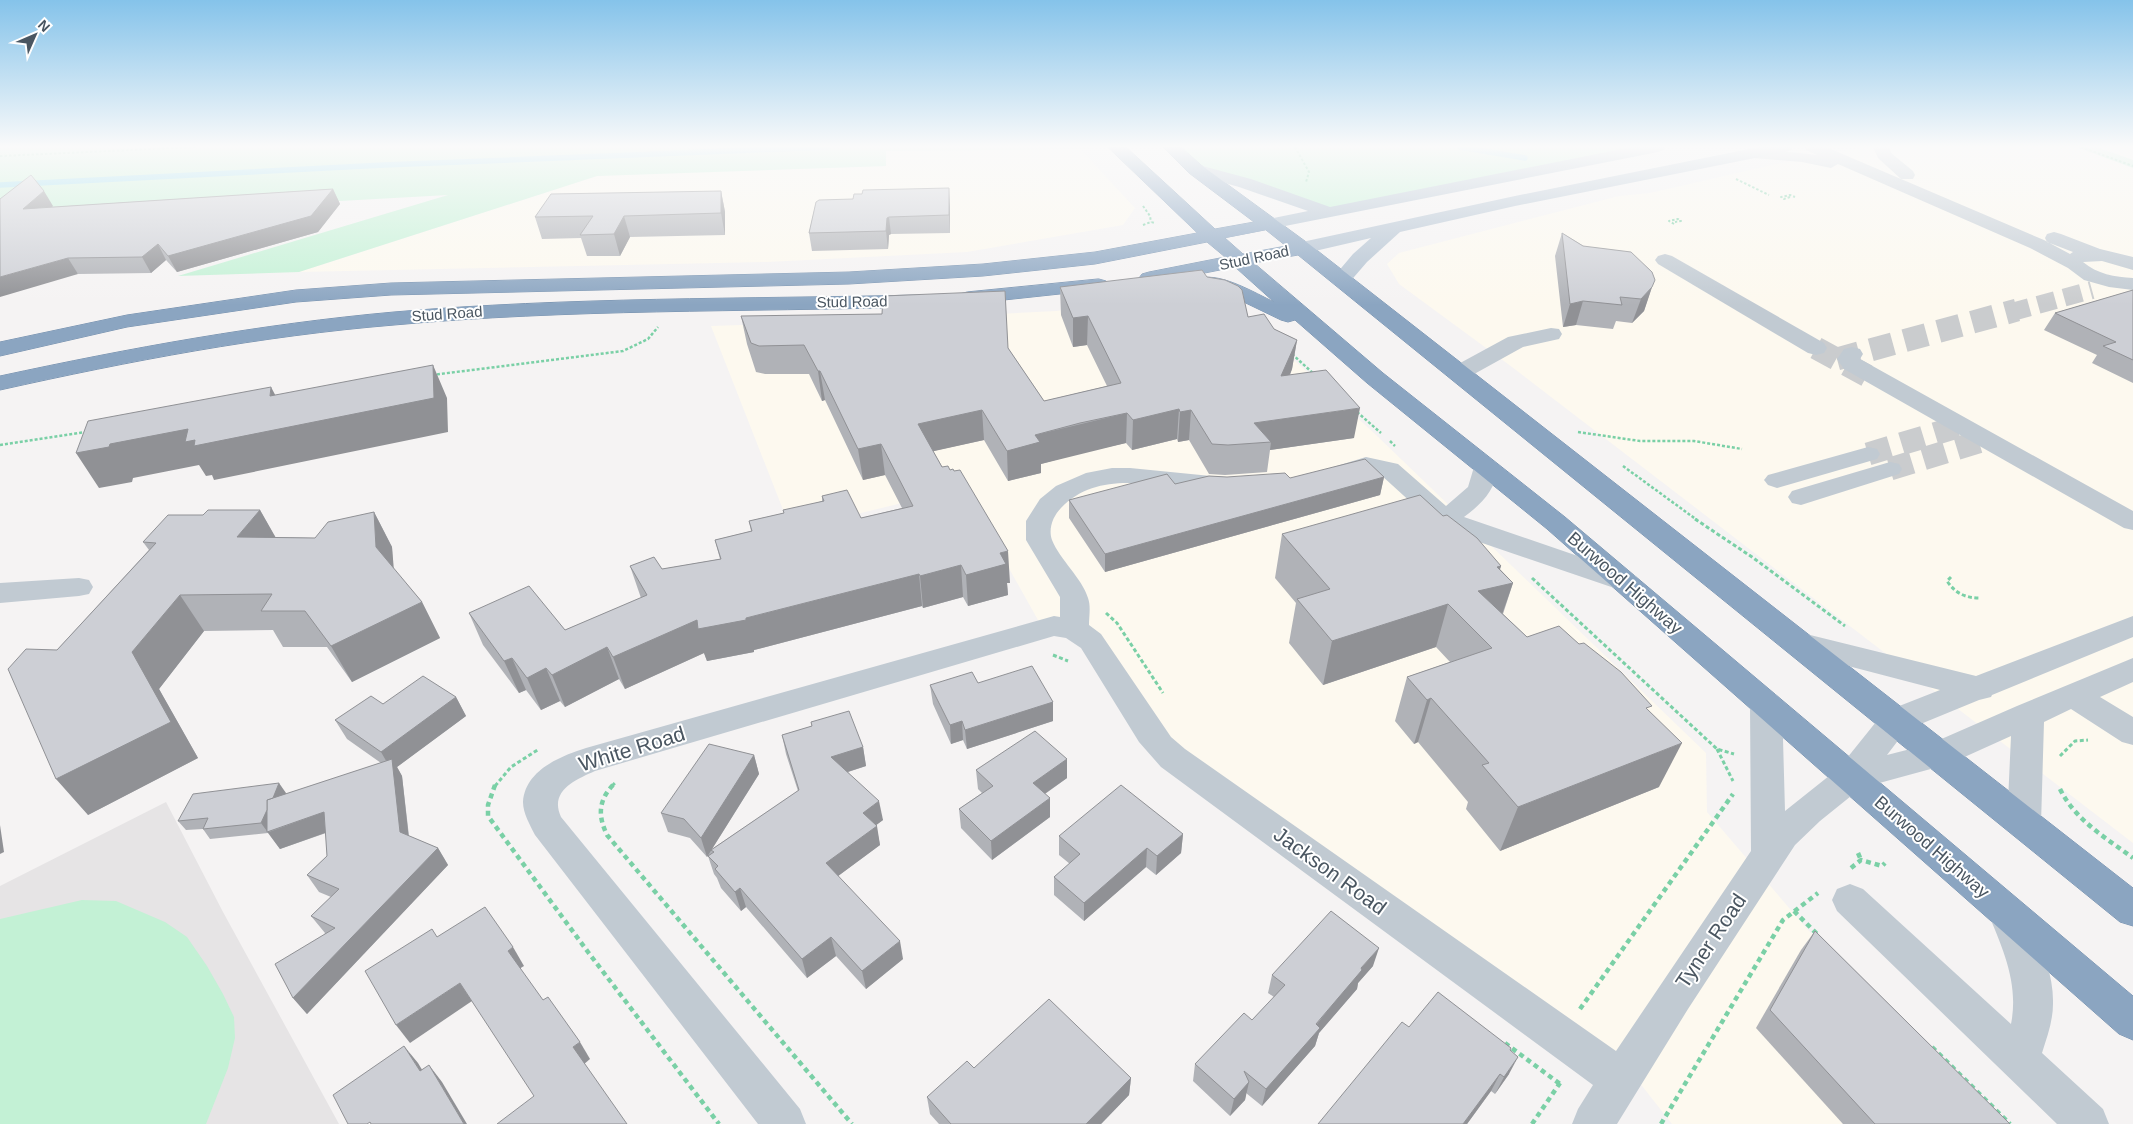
<svg xmlns="http://www.w3.org/2000/svg" width="2133" height="1124" font-family="Arial,sans-serif">
  <style>
    .commercial { fill: #fdf9ef }
    .education { fill: #e6e4e5 }
    .green { fill: #c3f1d5 }
    .lines { fill: none; stroke-linecap: round; stroke-linejoin: round }
    .stream { stroke: #90daee; stroke-width: 5.5 }
    .minor-tunnel-far1 { stroke: #caccce; stroke-width: 18; stroke-dasharray: 18 9; stroke-linecap: butt }
    .minor-tunnel { stroke: #caccce; stroke-width: 23; stroke-dasharray: 23 12; stroke-linecap: butt }
    .highway-casing { stroke: #7690ad; stroke-width: 1 }
    .path-far3 { stroke: #7ad0a6; stroke-width: 2; stroke-dasharray: 2.5 2; stroke-linecap: butt }
    .path-far2 { stroke: #7ad0a6; stroke-width: 2.5; stroke-dasharray: 3 2; stroke-linecap: butt }
    .path-far1 { stroke: #7ad0a6; stroke-width: 3; stroke-dasharray: 4 2.5; stroke-linecap: butt }
    .path { stroke: #7ad0a6; stroke-width: 4.5; stroke-dasharray: 5 4; stroke-linecap: butt }
    .minor { fill: #c1cad2; fill-rule: evenodd }
    .major { fill: #b3c2d1; fill-rule: evenodd }
    .highway { fill: #8ba5c1; fill-rule: evenodd }
    .wall { fill: #b0b2b7 }
    .shaded-wall { fill: #909195 }
    .building { fill: #cdcfd5; stroke: #909195 }
    .labels { text-anchor: middle; stroke-width: 4; stroke-linejoin: round; paint-order: stroke }
    .far-street-label { font-size: 15px; fill: #4a5661; stroke: #fff }
    .street-label { font-size: 18px; fill: #4a5661; stroke: #fff }
    .near-street-label { font-size: 21px; fill: #4a5661; stroke: #fff }
  </style>
  <rect width="100%" height="100%" fill="#f5f3f3"/>
  <g class="commercial">
    <polygon points="1865,147 2076,147 2133,168 2133,843 1512,367 1399,284 1387,264 1399,253 1619,196 1650,193 1772,165"/>
    <polygon points="2096,147 2133,147 2133,160"/>
    <polygon points="1080,149 1135,208 1123,225 967,252 767,262 299,272 597,176 886,166 886,151"/>
    <polygon points="1186,292 1237,308 1375,434 1706,753 1707,812 1808,930 2004,1124 1672,1124 1628,1068 1173,758 1091,641 1043,629 964,488 791,530 711,326 866,321 1056,311"/>
  </g>
  <polygon class="education" points="166,802 223,912 339,1124 0,1124 0,886"/>
  <g class="green">
    <polygon points="0,147 1090,147 1092,149 886,151 886,166 597,176 299,272 178,276 448,195 0,220"/>
    <polygon points="1171,147 1659,147 1332,213 1195,169"/>
    <polygon points="2076,147 2096,147 2133,160 2133,168"/>
    <polygon points="82,900 116,901 165,922 187,937 207,966 223,994 234,1017 235,1038 228,1068 206,1124 0,1124 0,919"/>
  </g>
  <g class="lines">
    <g class="stream">
      <polyline points="1460,147 1525,158"/>
      <polyline points="0,185 384,165 828,147"/>
    </g>
    <polyline class="minor-tunnel-far1" points="2012,312 2092,290"/>
    <g class="minor-tunnel">
      <polyline points="1816,348 1871,378"/>
      <polyline points="1837,359 2017,310"/>
      <polyline points="1868,454 1957,427"/>
      <polyline points="1890,469 1981,441"/>
    </g>
    <defs>
      <g id="highway">
        <path d="M1108 147H1126L1215 229 1254 222 1189 173 1163 147H1181L1201 165 1309 244 2133 888V926L2120 922 1298 255 1254 263 1383 373 1565 517 2133 996V1040L2119 1034 1547 529 1367 383 1295 320 1288 322 1281 320 1225 293 1201 286 1198 282 1201 278C1222 273 1255 293 1274 302L1235 267 1149 284 1142 282 1139 278 1142 274 1149 272 1225 257 1207 242 1095 264 983 276 849 284 391 295 296 302 127 327 0 356V342L127 315 296 290 391 283 849 272 983 264 1095 252 1197 233ZM1266 230 1286 246 1243 254 1225 238Z"/>
        <polygon points="1099,279 1106,281 1109,285 1106,289 967,304 960,302 957,298 960,294 967,292"/>
        <path d="M919 295 926 297 929 301 926 305 919 307C744 312 569 309 394 325 261 336 130 361 0 390V376C130 348 261 324 394 312 569 297 744 299 919 295Z"/>
      </g>
    </defs>
    <use href="#highway" class="highway-casing"/>
    <g class="path-far3">
      <polyline points="1295,147 1309,172 1306,182"/>
      <polyline points="2081,147 2133,166"/>
      <polyline points="0,156 195,147"/>
      <polyline points="1736,179 1769,195"/>
      <polyline points="1790,197 1784,199 1781,197 1790,195 1795,197"/>
      <polyline points="1143,206 1150,216 1151,222"/>
      <polyline points="1674,224 1669,221 1678,219 1681,221 1675,222"/>
      <polyline points="1143,225 1151,222 1155,223"/>
    </g>
    <g class="path-far2">
      <polyline points="1292,354 1315,375"/>
      <polyline points="432,375 623,351 648,339 658,327"/>
      <polyline points="1357,412 1381,433"/>
      <polyline points="1578,432 1640,441 1694,441 1742,449"/>
      <polyline points="1390,441 1395,446"/>
      <polyline points="0,445 86,432"/>
      <polyline points="1623,466 1697,520"/>
    </g>
    <g class="path-far1">
      <polyline points="1695,519 1752,557 1845,626"/>
      <path d="M1951 577 1947 581C1955 593 1965 598 1980 598"/>
      <polyline points="1532,578 1717,749 1734,754"/>
      <polyline points="1106,613 1117,623 1163,693"/>
      <polyline points="1053,655 1068,661"/>
      <polyline points="1717,749 1733,781"/>
      <polyline points="2060,756 2075,741 2088,740"/>
      <polyline points="495,786 511,767 539,749"/>
      <polyline points="612,786 616,782"/>
    </g>
    <g class="path">
      <polyline points="495,785 488,805 488,816 588,952 719,1124"/>
      <path d="M613 785C598 801 598 816 607 835L852 1124"/>
      <path d="M2060 789C2075 820 2106 838 2133 858"/>
      <polyline points="1858,853 1861,860"/>
      <polyline points="1851,868 1861,860 1882,866 1885,863"/>
      <polyline points="1794,911 1817,934"/>
      <polyline points="1580,1009 1733,794"/>
      <polyline points="1505,1043 1560,1084"/>
      <polyline points="1932,1047 2010,1124"/>
      <polyline points="1532,1124 1560,1083"/>
      <polyline points="1661,1124 1783,920 1818,893"/>
    </g>
    <g class="minor">
      <path d="M1804 147H1826L2044 240 2070 254 2073 252 2047 242 2045 238 2047 234 2054 232 2061 234 2100 249 2133 257V270L2102 261 2083 262C2097 274 2115 277 2133 278V290L2109 287 2084 280 2068 268 2030 248 1838 164 1831 168 1802 162 1754 158 1748 156 1746 153 1748 150 1754 148 1817 155 1806 150Z"/>
      <polygon points="1873,147 1889,147 1891,153 1913,171 1915,175 1913,179 1901,179 1878,158"/>
      <polygon points="1665,254 1672,256 1824,343 1827,348 1824,353 1816,355 1808,353 1658,264 1655,260 1658,256"/>
      <polygon points="1551,328 1559,329 1562,334 1559,339 1523,347 1467,378 1459,380 1451,378 1448,373 1451,368 1508,337"/>
      <polygon points="1852,347 1860,349 1863,354 1860,359 2133,511 2133,530 2124,528 1844,369 1837,359 1844,349"/>
      <polygon points="1868,447 1877,449 1880,454 1877,459 1777,488 1768,485 1764,480 1768,475"/>
      <path d="M1366 457 1398 464 1446 506 1468 487 1474 467 1477 462 1486 460 1495 462 1498 467C1496 489 1482 504 1464 517L1636 576 1640 583 1636 590 1626 592 1450 532 1436 525 1381 475 1367 472 1336 482 1327 479 1323 474 1327 469Z"/>
      <polygon points="1890,462 1899,464 1902,469 1899,474 1801,505 1792,503 1788,497 1792,491"/>
      <path d="M1112 468H1130L1221 477 1230 480 1234 485 1230 490 1221 493C1169 491 1103 464 1061 508 1053 516 1048 529 1052 540 1060 560 1082 578 1088 598 1091 606 1089 616 1089 625L1101 634 1171 737 1185 749 1616 1051 1751 851 1750 703 1755 695 1766 691 1777 695 1782 703 1785 811 1839 768 1884 712 1940 690 1787 650 1783 643 1787 636 1798 632 1976 676 2133 616V637L1992 695 1991 697 1979 700 1906 730 1887 755 1930 744 2017 706 2133 658V682L2100 697 2133 717V745L2122 742 2071 709 2044 722 2041 824 2036 834 2024 838 2012 834 2007 824 2011 736 1949 764 1861 788 1820 821 1795 845 1688 1009 1617 1124H1572L1578 1109 1593 1085 1161 767 1139 742 1081 648 1066 638 1054 636 595 771C575 780 549 791 561 817L800 1109 806 1124H758L535 835C530 825 523 813 523 802 525 770 561 756 586 748L1054 616 1060 617V597L1026 540V521L1040 499 1056 486 1086 473Z"/>
      <polygon points="79,578 89,580 93,587 89,594 79,596 0,603 0,583"/>
      <path d="M1850 884 1863 889 2011 1024C2019 984 2003 949 1988 913L1994 901 2007 897 2020 901C2035 933 2054 968 2053 1004 2053 1021 2047 1037 2042 1053L2103 1109 2109 1124H2057L1837 911 1832 900 1837 889Z"/>
    </g>
    <g class="major">
      <polygon points="1632,147 1666,147 1664,150 1658,152 1270,229 1264,228 1261,224 1264,220 1308,211 1239,187 1189,173 1187,169 1189,165 1195,164 1251,179 1330,207"/>
      <polygon points="1759,147 1793,147 1791,150 1785,152 1515,206 1400,232 1367,262 1348,284 1341,286 1334,284 1331,280 1353,254 1371,238 1302,254 1295,252 1293,248 1295,244 1302,242 1515,196"/>
    </g>
    <use href="#highway" class="highway"/>
  </g>
  <g class="wall">
    <polygon points="333,189 340,204 318,232 177,272 166,260 151,273 78,274 0,199 53,206 52,207"/>
    <polygon points="721,191 725,212 725,235 630,237 620,256 587,256 581,238 542,239 535,217"/>
    <polygon points="816,202 950,206 950,233 891,234 889,235 888,249 812,251 809,233"/>
    <polygon points="1562,233 1652,287 1644,311 1632,323 1616,321 1613,329 1576,325 1563,327 1555,256"/>
    <polygon points="1207,277 1248,317 1274,329 1297,340 1292,369 1290,375 1354,438 1270,450 1267,472 1225,475 1209,474 1189,440 1178,442 1177,439 1132,450 1126,443 1080,453 1041,464 1041,473 1008,481 984,440 933,451 1010,583 1007,583 1008,595 968,606 963,597 923,608 922,606 754,650 754,652 707,661 704,653 625,689 619,679 565,707 560,701 541,710 526,690 519,693 483,645 469,613 565,630 641,598 630,566 662,569 720,559 715,540 751,531 749,521 784,513 822,501 822,496 861,518 902,508 885,475 863,480 825,400 822,401 809,374 765,374 756,372 747,344 741,316 1008,348 1044,401 1107,386 1087,345 1073,347 1061,315 1060,287"/>
    <polygon points="2133,290 2133,383 2092,363 2097,355 2044,330 2055,313"/>
    <polygon points="1227,477 1290,478 1384,477 1380,495 1105,572 1069,518 1069,500"/>
    <polygon points="260,510 275,537 315,538 374,512 392,547 393,568 422,602 440,638 352,682 327,647 283,647 273,630 204,631 159,689 198,758 88,815 57,650 149,550 143,542 203,515"/>
    <polygon points="1443,516 1501,566 1500,569 1513,583 1503,614 1527,637 1649,711 1659,787 1500,851 1466,809 1468,802 1418,742 1414,744 1395,721 1407,677 1450,662 1436,647 1323,685 1289,643 1296,603 1275,578 1282,534"/>
    <polygon points="978,683 1053,702 1053,721 967,749 963,740 951,744 933,704 930,685"/>
    <polygon points="456,697 466,716 397,767 402,776 409,836 438,848 448,865 307,1014 293,998 325,933 311,916 331,897 319,892 307,875 327,856 326,833 280,849 268,833 210,839 203,829 186,830 178,821 286,793 286,794 381,763 347,739 335,720 383,704"/>
    <polygon points="811,722 863,747 866,766 848,772 883,820 876,825 880,845 838,876 903,959 866,989 836,956 807,978 746,907 741,911 721,888 717,878 714,874 708,856 707,857 690,838 668,832 661,813 754,755 759,774 712,849 798,791 786,754 782,735 812,726"/>
    <polygon points="1067,759 1067,778 1045,794 1050,817 992,860 961,828 959,809 982,793 978,789 976,770"/>
    <polygon points="1183,834 1181,853 1156,875 1146,867 1084,921 1054,895 1054,877 1070,864 1059,855 1059,836"/>
    <polygon points="1815,931 2010,1124 1843,1124 1756,1028 1801,950"/>
    <polygon points="1373,966 1358,983 1357,989 1319,1033 1315,1046 1262,1106 1246,1093 1245,1100 1230,1116 1193,1081 1195,1064 1252,1020 1274,997 1268,993 1272,975"/>
    <polygon points="1409,1027 1510,1050 1509,1074 1495,1094 1491,1091 1467,1124 1318,1124"/>
    <polygon points="974,1068 1131,1078 1129,1095 1101,1124 939,1124 930,1114 927,1097"/>
  </g>
  <g class="shaded-wall">
    <polygon points="949,188 950,206 950,233 949,215"/>
    <polygon points="333,189 340,204 318,232 177,272 168,256"/>
    <polygon points="44,191 53,206 32,224 23,209"/>
    <polygon points="721,191 725,212 725,235 721,213"/>
    <polygon points="624,216 630,237 620,256 614,234"/>
    <polygon points="889,217 891,234 889,235 888,249 886,231 887,218"/>
    <polygon points="158,244 166,260 151,273 142,257"/>
    <polygon points="68,258 78,274 0,297 0,277"/>
    <polygon points="1652,287 1644,311 1632,323 1641,299"/>
    <polygon points="1583,301 1576,325 1563,327 1570,304"/>
    <polygon points="1088,316 1087,345 1073,347 1073,318"/>
    <polygon points="1297,340 1292,369 1277,406 1281,376"/>
    <polygon points="433,365 447,398 448,432 214,480 212,475 206,476 199,465 133,478 132,482 99,488 76,453 270,396 271,387 289,421"/>
    <polygon points="818,371 820,371 825,400 822,401"/>
    <polygon points="1360,408 1354,438 1270,450 1271,442 1254,423"/>
    <polygon points="1179,409 1177,439 1132,450 1133,420"/>
    <polygon points="982,410 984,440 921,454 918,424"/>
    <polygon points="1191,410 1189,440 1178,442 1180,412"/>
    <polygon points="1127,413 1126,443 1041,464 1041,473 1008,481 1007,451 1035,435"/>
    <polygon points="881,444 885,475 863,480 858,449"/>
    <polygon points="1384,477 1380,495 1105,572 1105,554"/>
    <polygon points="260,510 280,545 237,537"/>
    <polygon points="374,512 392,547 395,583 376,547"/>
    <polygon points="1008,551 1010,583 1007,583 1008,595 968,606 966,575 1000,553"/>
    <polygon points="961,565 963,597 923,608 920,576"/>
    <polygon points="1501,566 1494,587 1513,583 1498,626 1478,591 1497,567"/>
    <polygon points="919,574 922,606 754,650 754,652 707,661 704,653 625,689 613,657 697,620 746,618"/>
    <polygon points="180,595 204,631 159,689 198,758 88,815 56,779 132,652"/>
    <polygon points="422,602 440,638 352,682 331,646"/>
    <polygon points="1448,604 1436,647 1323,685 1332,641"/>
    <polygon points="607,647 619,679 565,707 552,675"/>
    <polygon points="512,658 526,690 519,693 504,661"/>
    <polygon points="546,668 560,701 541,710 527,678"/>
    <polygon points="456,697 466,716 397,767 402,776 410,849 400,832 392,771 381,752"/>
    <polygon points="1431,698 1418,742 1414,744 1427,700"/>
    <polygon points="1053,702 1053,721 967,749 965,730"/>
    <polygon points="962,721 963,740 951,744 950,725"/>
    <polygon points="1682,743 1659,787 1500,851 1518,807"/>
    <polygon points="863,747 866,766 835,776 831,757"/>
    <polygon points="754,755 759,774 707,857 701,838"/>
    <polygon points="1067,759 1067,778 1033,802 1033,783"/>
    <polygon points="279,783 286,793 269,832 324,812 336,829 280,849 261,823"/>
    <polygon points="1050,798 1050,817 992,860 991,841"/>
    <polygon points="879,801 883,820 867,832 863,813"/>
    <polygon points="0,825 4,852 0,854"/>
    <polygon points="877,826 880,845 830,882 826,863"/>
    <polygon points="1183,834 1181,853 1156,875 1157,856"/>
    <polygon points="438,848 448,865 307,1014 293,998"/>
    <polygon points="1147,848 1146,867 1084,921 1084,903"/>
    <polygon points="740,888 746,907 741,911 735,892"/>
    <polygon points="831,937 836,956 807,978 802,959"/>
    <polygon points="900,941 903,959 866,989 862,971"/>
    <polygon points="513,947 524,966 519,969 508,951"/>
    <polygon points="1379,948 1373,966 1358,983 1357,989 1319,1033 1315,1046 1262,1106 1266,1089 1361,968"/>
    <polygon points="460,983 472,1001 410,1043 396,1025"/>
    <polygon points="580,1042 590,1059 583,1065 573,1047"/>
    <polygon points="404,1046 418,1063 433,1088 420,1071"/>
    <polygon points="1518,1057 1509,1074 1495,1094 1504,1077"/>
    <polygon points="429,1065 442,1082 467,1124 464,1124"/>
    <polygon points="1500,1074 1491,1091 1467,1124 1463,1124"/>
    <polygon points="1131,1078 1129,1095 1101,1124 1086,1124"/>
    <polygon points="1249,1082 1245,1100 1230,1116 1234,1099"/>
  </g>
  <g class="building">
    <polygon points="31,175 44,191 23,209 333,189 311,216 168,256 158,244 142,257 68,258 0,277 0,199"/>
    <polygon points="949,188 949,215 889,217 887,218 886,231 809,233 816,202 819,200 853,199 854,194 862,194 863,190"/>
    <polygon points="721,191 721,213 624,216 614,234 580,235 593,216 535,217 551,194"/>
    <polygon points="1562,233 1583,246 1631,252 1652,272 1655,280 1652,287 1641,299 1620,297 1622,305 1583,301 1570,304"/>
    <polygon points="1202,270 1207,277 1225,280 1238,286 1242,290 1248,317 1264,314 1274,329 1297,340 1281,376 1326,370 1360,408 1254,423 1271,442 1228,445 1212,444 1191,410 1180,412 1179,409 1133,420 1127,413 1080,423 1035,435 1040,442 1007,451 982,410 918,424 942,467 948,466 950,470 953,469 954,471 960,470 1008,551 1000,553 1006,564 966,575 961,565 920,576 919,574 746,618 746,620 698,629 697,620 613,657 607,647 552,675 546,668 527,678 512,658 504,661 469,613 529,586 565,630 647,595 630,566 654,557 662,569 721,559 715,540 752,531 749,521 784,513 783,510 824,501 822,496 847,490 861,518 913,506 881,444 858,449 820,371 818,371 804,345 759,346 751,343 741,316 882,314 883,296 1005,291 1008,348 1044,401 1121,383 1088,316 1073,318 1060,287"/>
    <polygon points="2133,290 2133,360 2103,346 2116,342 2055,313"/>
    <polygon points="433,365 434,398 194,446 195,440 185,442 188,429 110,444 109,447 76,453 88,421 271,387 270,396"/>
    <polygon points="1365,459 1384,477 1105,554 1069,500 1167,474 1175,484 1209,476 1227,477 1285,473 1290,478"/>
    <polygon points="1420,495 1443,516 1447,515 1477,538 1501,566 1497,567 1513,583 1478,591 1527,637 1559,626 1579,644 1584,643 1621,672 1652,706 1646,708 1682,743 1518,807 1482,765 1489,763 1431,698 1427,700 1407,677 1492,648 1448,604 1332,641 1297,599 1330,589 1282,534"/>
    <polygon points="208,510 260,510 237,537 315,538 328,522 374,512 376,547 422,602 331,646 305,611 261,611 272,594 180,595 132,652 171,722 56,779 8,669 26,649 57,650 156,543 143,542 168,515 203,515"/>
    <polygon points="1032,666 1053,702 965,730 962,721 950,725 930,685 972,672 978,683"/>
    <polygon points="423,676 456,697 381,752 335,720 371,696 383,704"/>
    <polygon points="849,711 863,747 831,757 879,801 863,813 877,826 826,863 900,941 862,971 831,937 802,959 740,888 735,892 715,869 718,866 708,856 714,852 711,850 799,790 782,735 812,726 811,722"/>
    <polygon points="1035,731 1067,759 1033,783 1050,798 991,841 959,809 993,786 976,770"/>
    <polygon points="709,744 754,755 701,838 684,819 661,813"/>
    <polygon points="392,759 400,832 438,848 293,998 275,964 335,928 311,916 339,889 307,875 327,856 324,812 267,832 267,800"/>
    <polygon points="279,783 273,798 267,800 267,810 261,823 203,829 208,818 178,821 193,794"/>
    <polygon points="1121,785 1183,834 1157,856 1147,848 1084,903 1054,877 1080,854 1059,836"/>
    <polygon points="485,907 513,947 508,951 543,1000 548,997 580,1042 573,1047 627,1124 497,1124 534,1096 460,983 396,1025 365,971 432,929 437,937"/>
    <polygon points="1331,911 1379,948 1361,968 1362,970 1316,1024 1320,1028 1266,1089 1244,1071 1249,1082 1234,1099 1195,1064 1244,1013 1252,1020 1285,985 1272,975"/>
    <polygon points="1815,931 2010,1124 1875,1124 1770,1010"/>
    <polygon points="1438,992 1511,1048 1510,1050 1518,1057 1504,1077 1500,1074 1463,1124 1318,1124 1402,1022 1409,1027"/>
    <polygon points="1049,999 1131,1078 1086,1124 951,1124 927,1097 967,1061 974,1068"/>
    <polygon points="404,1046 420,1071 429,1065 464,1124 371,1124 370,1122 367,1124 348,1124 333,1095"/>
  </g>
  <linearGradient id="sky" x2="0" y2="1"><stop stop-color="#85c3ea"/><stop offset="0.48" stop-color="#fafafa"/><stop offset="1" stop-color="#fafafa" stop-opacity="0"/></linearGradient>
  <rect width="2133" height="305" fill="url(#sky)"/>
  <g class="labels">
    <g class="far-street-label">
      <text transform="translate(1254 258) rotate(-12)" y="5">Stud Road</text>
      <text transform="translate(852 302) rotate(-1)" y="5">Stud Road</text>
      <text transform="translate(447 314) rotate(-4)" y="5">Stud Road</text>
    </g>
    <g class="street-label">
      <text transform="translate(1625 583) rotate(41)" y="6">Burwood Highway</text>
      <text transform="translate(1932 847) rotate(41)" y="6">Burwood Highway</text>
    </g>
    <g class="near-street-label">
      <text transform="translate(632 749) rotate(-17)" y="7">White Road</text>
      <text transform="translate(1330 871) rotate(36)" y="7">Jackson Road</text>
      <text transform="translate(1711 941) rotate(-56)" y="7">Tyner Road</text>
    </g>
  </g>
  <g transform="translate(35 35) rotate(45)" stroke="#ffffff" stroke-width="4" paint-order="stroke">
  <path d="M0-4L9 19L0 12L-9 19Z" fill="#4a5661"/>
  <text y="-8" font-size="14" font-weight="bold" text-anchor="middle" fill="#4a5661">N</text>
  </g>
</svg>
